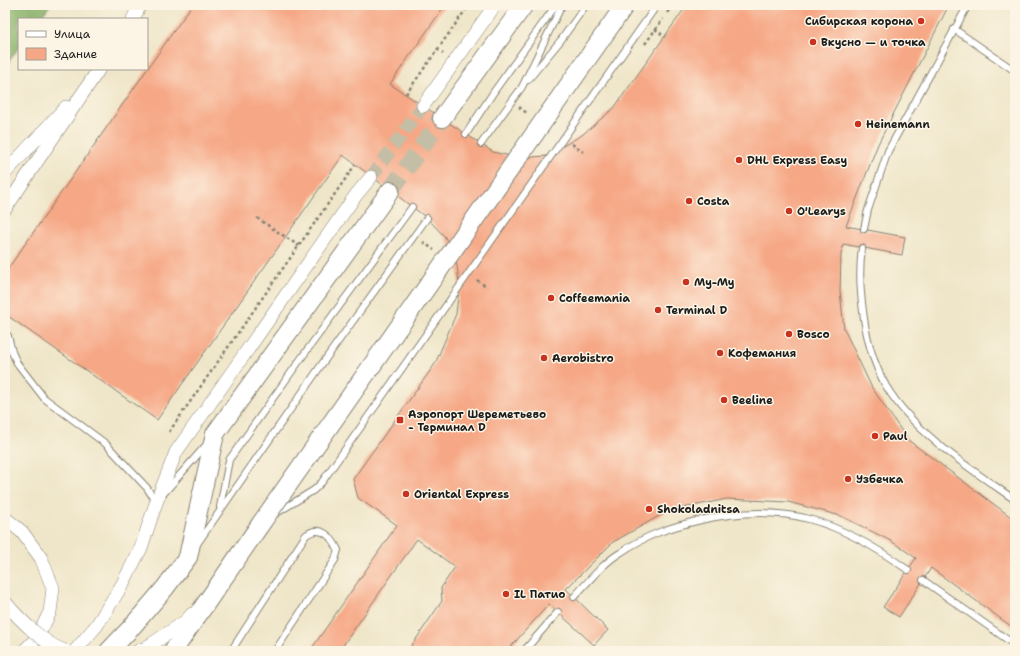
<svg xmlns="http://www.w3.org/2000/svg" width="1020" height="656" font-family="'Shantell Sans',sans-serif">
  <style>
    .forest { fill: #89b26a; stroke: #526743 }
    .building { fill: #f6a886 }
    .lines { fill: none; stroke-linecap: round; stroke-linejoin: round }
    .street-tunnel { stroke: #c5bea6; stroke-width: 13; stroke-dasharray: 13 6; stroke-linecap: butt }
    .secondary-tunnel { stroke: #c5bea6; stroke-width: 18; stroke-dasharray: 18 9; stroke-linecap: butt }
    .lane-casing { stroke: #868172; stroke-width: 8 }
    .street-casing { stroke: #868172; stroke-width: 14 }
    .secondary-casing { stroke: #868172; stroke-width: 20 }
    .path { stroke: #868172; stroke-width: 2.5; stroke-dasharray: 3 3; stroke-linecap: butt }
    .lane { stroke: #fff; stroke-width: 6 }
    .street { stroke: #fff; stroke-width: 13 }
    .secondary { stroke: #fff; stroke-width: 18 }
    .lane-bridge-casing { stroke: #868172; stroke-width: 8; stroke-linecap: butt }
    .street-bridge-casing { stroke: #868172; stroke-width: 14; stroke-linecap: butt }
    .secondary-bridge-casing { stroke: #868172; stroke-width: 20; stroke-linecap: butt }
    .lane-bridge { stroke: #fff; stroke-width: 6 }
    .street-bridge { stroke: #fff; stroke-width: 13 }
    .secondary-bridge { stroke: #fff; stroke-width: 18 }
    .poi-dot { fill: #c8321e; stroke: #fcf5e5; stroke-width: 1.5 }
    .labels { text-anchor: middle; stroke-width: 3; stroke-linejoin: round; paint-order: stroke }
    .poi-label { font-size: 11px; font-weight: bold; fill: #1c1c1c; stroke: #fcf5e5; text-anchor: start }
  </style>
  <rect width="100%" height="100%" fill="#fcf5e5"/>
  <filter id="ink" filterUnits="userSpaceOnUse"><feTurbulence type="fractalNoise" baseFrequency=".025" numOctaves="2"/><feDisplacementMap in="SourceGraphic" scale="8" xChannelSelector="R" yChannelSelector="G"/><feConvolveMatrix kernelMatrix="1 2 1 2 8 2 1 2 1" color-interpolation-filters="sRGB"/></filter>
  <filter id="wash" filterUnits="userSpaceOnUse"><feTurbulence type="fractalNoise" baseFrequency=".012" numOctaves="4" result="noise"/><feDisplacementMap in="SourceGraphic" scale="16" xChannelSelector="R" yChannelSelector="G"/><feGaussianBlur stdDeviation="0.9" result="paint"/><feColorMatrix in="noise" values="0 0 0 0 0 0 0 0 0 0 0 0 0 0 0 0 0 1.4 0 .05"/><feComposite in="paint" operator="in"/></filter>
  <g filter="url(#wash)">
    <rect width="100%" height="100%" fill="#efe6c9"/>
    <polygon class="forest" points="5,5 50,5 40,19 19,19 19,47 5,67"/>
    <g id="blocks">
      <polygon class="building" points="192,5 445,5 390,84 493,152 519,158 546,156 582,135 614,108 687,5 949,5 878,144 846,226 905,237 902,255 843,244 841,254 840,291 844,329 872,388 908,440 1015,520 1015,629 931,568 899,617 883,607 916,558 891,541 841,516 788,502 727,499 668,511 613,542 566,589 608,630 594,645 549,604 507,651 408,651 442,601 441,588 455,567 417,539 339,651 310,651 397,525 358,498 353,479 435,364 456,314 459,288 458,273 456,259 445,237 427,218 343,155 157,420 5,314 5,273"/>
    </g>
  </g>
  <g filter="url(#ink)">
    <use href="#blocks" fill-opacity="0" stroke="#868172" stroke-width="1"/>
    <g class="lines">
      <polyline class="street-tunnel" points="371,177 423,106"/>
      <polyline class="secondary-tunnel" points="390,191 442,118"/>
      <defs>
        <g id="lane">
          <polyline points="954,29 1015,71"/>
          <polyline points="528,80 561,40 586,5"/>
          <polyline points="466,134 495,90 556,5"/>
          <polyline points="481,144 522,87 562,5"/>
          <polyline points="864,229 868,210 888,151 968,5"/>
          <path d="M862 248C859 269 860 290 863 311 866 337 873 363 886 386 914 433 971 469 1015 500"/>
          <polyline points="8,336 12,352 17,363 44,398 106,444 147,488 156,502"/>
          <polyline points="164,493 208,443"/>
          <polyline points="220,507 229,460 305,353 412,207"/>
          <polyline points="275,514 314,490 322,482 377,404"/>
          <polyline points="197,544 322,364 427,218"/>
          <polyline points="923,580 1015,645"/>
          <path d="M574 597C588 582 602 564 620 553 646 535 670 527 701 520 786 501 839 521 908 570"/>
          <path d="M231 651 306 535C321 524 332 537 338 550L335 560 275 651"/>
          <polyline points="524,651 558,612"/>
        </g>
        <g id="street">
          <polyline points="133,19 140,5"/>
          <polyline points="423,106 495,5"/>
          <polyline points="5,173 66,107"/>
          <polyline points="5,209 99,69"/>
          <polyline points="5,518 22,532 41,558 53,588 50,612 37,638 24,651"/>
          <polyline points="75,651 97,625 122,585 141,548 156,503 176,452 356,195 371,177"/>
          <polyline points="138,651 146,648 186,621 192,614"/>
        </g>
        <g id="secondary">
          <polyline points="442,118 524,5"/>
          <polyline points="109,651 130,629 165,588 188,557 215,434 390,191"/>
          <polyline points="173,651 262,522"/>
        </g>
      </defs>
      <use href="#lane" class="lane-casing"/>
      <use href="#street" class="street-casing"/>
      <use href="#secondary" class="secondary-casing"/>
      <g class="path">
        <polyline points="667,13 673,5"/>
        <polyline points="655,29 665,37"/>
        <polyline points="645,44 663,19"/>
        <polyline points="437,49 443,54"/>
        <polyline points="406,94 469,5"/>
        <polyline points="519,107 528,114"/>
        <polyline points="572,144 583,152"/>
        <polyline points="257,218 299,246"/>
        <polyline points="423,242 434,250"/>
        <polyline points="477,280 487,287"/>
        <polyline points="169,432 355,165"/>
      </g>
      <use href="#lane" class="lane"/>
      <use href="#street" class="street"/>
      <use href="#secondary" class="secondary"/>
      <defs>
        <polyline id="lane-bridge" points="377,404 657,5"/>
        <path id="street-bridge" d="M5 602C18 618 45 645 65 651"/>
        <polyline id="secondary-bridge" points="262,522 625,5"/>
      </defs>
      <use href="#lane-bridge" class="lane-bridge-casing"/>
      <use href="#street-bridge" class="street-bridge-casing"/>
      <use href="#secondary-bridge" class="secondary-bridge-casing"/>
      <use href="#lane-bridge" class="lane-bridge"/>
      <use href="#street-bridge" class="street-bridge"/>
      <use href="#secondary-bridge" class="secondary-bridge"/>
    </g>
  </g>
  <g class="poi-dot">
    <circle cx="921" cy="21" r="4"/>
    <circle cx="813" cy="42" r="4"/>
    <circle cx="858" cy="124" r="4"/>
    <circle cx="739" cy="160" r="4"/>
    <circle cx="689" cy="201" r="4"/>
    <circle cx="789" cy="211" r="4"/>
    <circle cx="686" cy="282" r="4"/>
    <circle cx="551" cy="298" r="4"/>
    <circle cx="658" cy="310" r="4"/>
    <circle cx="789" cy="334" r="4"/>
    <circle cx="720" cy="353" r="4"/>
    <circle cx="544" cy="358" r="4"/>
    <circle cx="724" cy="400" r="4"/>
    <rect x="396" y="416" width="8" height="8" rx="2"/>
    <circle cx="875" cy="436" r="4"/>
    <circle cx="848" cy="479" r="4"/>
    <circle cx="406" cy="494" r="4"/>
    <circle cx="649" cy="509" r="4"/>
    <circle cx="506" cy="594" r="4"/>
  </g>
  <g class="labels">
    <g class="poi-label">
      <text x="913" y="25" text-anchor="end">Сибирская корона</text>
      <text x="821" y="46">Вкусно — и точка</text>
      <text x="866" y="128">Heinemann</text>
      <text x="747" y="164">DHL Express Easy</text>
      <text x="697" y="205">Costa</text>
      <text x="797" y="215">O'Learys</text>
      <text x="694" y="286">Му-Му</text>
      <text x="559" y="302">Coffeemania</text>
      <text x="666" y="314">Terminal D</text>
      <text x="797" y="338">Bosco</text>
      <text x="728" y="357">Кофемания</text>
      <text x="552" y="362">Aerobistro</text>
      <text x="732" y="404">Beeline</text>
      <text x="408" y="418">Аэропорт Шереметьево<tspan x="408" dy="13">- Терминал D</tspan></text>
      <text x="883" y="440">Paul</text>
      <text x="856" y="483">Узбечка</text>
      <text x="414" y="498">Oriental Express</text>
      <text x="657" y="513">Shokoladnitsa</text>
      <text x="514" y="598">IL Патио</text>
    </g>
  </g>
  <rect width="1020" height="656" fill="none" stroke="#fcf5e5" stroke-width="20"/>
  <rect x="18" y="18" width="130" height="52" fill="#fcf5e5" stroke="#a29e95"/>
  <rect x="26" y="31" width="20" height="6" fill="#ffffff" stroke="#a29e95"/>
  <text x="54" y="38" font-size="12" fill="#1c1c1c">Улица</text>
  <rect x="26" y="48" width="20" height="12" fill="#f6a886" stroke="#a29e95"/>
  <text x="54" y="58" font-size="12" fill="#1c1c1c">Здание</text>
</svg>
